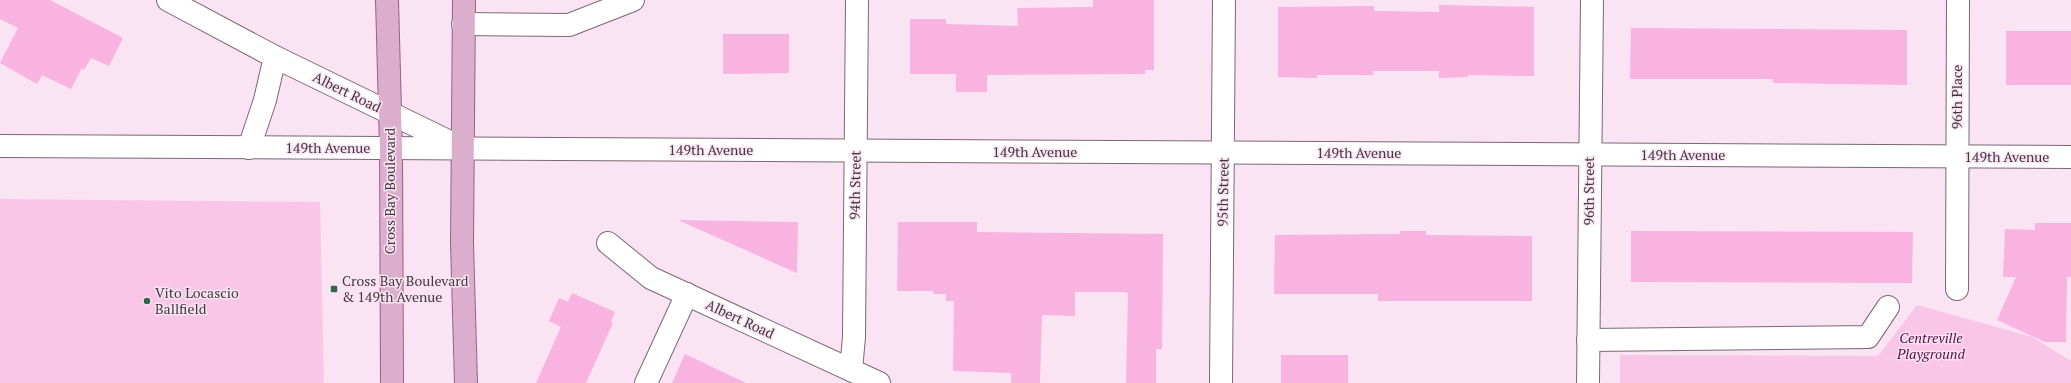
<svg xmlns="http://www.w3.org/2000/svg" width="2071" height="383" font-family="'PT Serif',serif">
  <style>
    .green { fill: #f9c6e7 }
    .building { fill: #f8b3e1 }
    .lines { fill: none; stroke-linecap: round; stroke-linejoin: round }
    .minor-casing { stroke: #7b6874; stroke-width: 24 }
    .major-casing { stroke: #966286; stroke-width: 24 }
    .minor { stroke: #fff; stroke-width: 22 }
    .major { stroke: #dcaecd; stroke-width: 22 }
    .poi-dot { fill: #31664b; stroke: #fae3f2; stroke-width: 1.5 }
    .labels { text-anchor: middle; stroke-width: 3; stroke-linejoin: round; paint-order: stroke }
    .street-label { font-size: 14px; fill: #41393e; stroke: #fae3f2 }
    .poi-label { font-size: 14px; fill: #41393e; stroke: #fae3f2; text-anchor: start }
    .park-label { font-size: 14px; font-style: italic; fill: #570d46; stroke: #fae3f2 }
  </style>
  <rect width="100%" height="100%" fill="#fae3f2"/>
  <g class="green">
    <polygon points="0,199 320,202 324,383 0,383"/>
    <polygon points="1917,305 2032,337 2071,361 2071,383 1620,383 1620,355 1878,356"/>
  </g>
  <g class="building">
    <polygon points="0,0 50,0 123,38 109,66 91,58 84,70 82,68 71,89 42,75 37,84 0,63 18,28 0,19"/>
    <polygon points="1093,0 1154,0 1154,70 1145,70 1145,74 987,75 987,92 956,92 956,74 910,74 910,19 946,19 946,24 1018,26 1017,8 1093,7"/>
    <polygon points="1439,5 1534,7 1534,76 1468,75 1468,77 1439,78 1439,71 1373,71 1373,75 1317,75 1317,78 1278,77 1278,7 1374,6 1374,11 1439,12"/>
    <polygon points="1631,28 1907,30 1907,85 1773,83 1773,79 1630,79"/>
    <rect x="2006" y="31" width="65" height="54"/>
    <polygon points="723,34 789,34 789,73 723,74"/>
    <polygon points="678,220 798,222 797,273"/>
    <polygon points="898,222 977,222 977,232 1163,234 1162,349 1156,349 1156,383 1126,383 1128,293 1124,292 1075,292 1075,316 1042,315 1040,383 1011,383 1011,373 953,371 954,301 946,301 946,294 933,294 933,291 897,291"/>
    <polygon points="2035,223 2071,223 2071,277 2067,277 2066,342 2045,342 1997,320 2016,277 2003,277 2005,229 2035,230"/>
    <polygon points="1400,231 1426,231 1426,235 1532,236 1532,301 1378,301 1378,294 1274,294 1275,235 1400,234"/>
    <polygon points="1631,231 1913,232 1912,283 1631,282"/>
    <polygon points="572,293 615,312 611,322 613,323 586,383 536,383 561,327 549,321 559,298 568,302"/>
    <polygon points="685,354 746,383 672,383"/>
    <rect x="1281" y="355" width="67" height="28"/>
  </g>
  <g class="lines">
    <defs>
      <g id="minor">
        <polyline points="168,0 275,57 458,146"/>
        <polyline points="463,24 569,25 633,0"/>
        <polyline points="0,146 2071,157"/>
        <polyline points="249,148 265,100 275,57"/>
        <polyline points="608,243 651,278 879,383"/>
        <polyline points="1957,289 1958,0"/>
        <polyline points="1588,340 1868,337 1888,307"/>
        <polyline points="851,370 854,337 857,0"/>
        <polyline points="646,383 687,294"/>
        <polyline points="1221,383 1224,0"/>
        <polyline points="1588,383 1592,0"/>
      </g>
      <g id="major">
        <polyline points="387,0 391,148 392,383"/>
        <polyline points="464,0 462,243 466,383"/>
      </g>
    </defs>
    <use href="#minor" class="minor-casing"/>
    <use href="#major" class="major-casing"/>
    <use href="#minor" class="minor"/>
    <use href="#major" class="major"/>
  </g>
  <g class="poi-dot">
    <rect x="330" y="285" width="8" height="8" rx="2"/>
    <circle cx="147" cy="301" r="4"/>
  </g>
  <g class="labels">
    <g class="street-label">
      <text transform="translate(347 92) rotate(26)" y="5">Albert Road</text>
      <text transform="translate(1957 97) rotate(-90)" y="5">96th Place</text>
      <text x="328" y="153">149th Avenue</text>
      <text x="711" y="155">149th Avenue</text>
      <text x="1035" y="157">149th Avenue</text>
      <text x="1359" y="158">149th Avenue</text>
      <text x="1683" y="160">149th Avenue</text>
      <text x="2007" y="162">149th Avenue</text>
      <text transform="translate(855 185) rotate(-89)" y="5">94th Street</text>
      <text transform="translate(390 191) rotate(-90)" y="5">Cross Bay Boulevard</text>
      <text transform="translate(1589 191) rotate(-90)" y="5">96th Street</text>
      <text transform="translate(1223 192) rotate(-89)" y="5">95th Street</text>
      <text transform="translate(740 319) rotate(25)" y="5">Albert Road</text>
    </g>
    <g class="poi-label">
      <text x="342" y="286">Cross Bay Boulevard<tspan x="342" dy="16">&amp; 149th Avenue</tspan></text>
      <text x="155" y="298">Vito Locascio<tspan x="155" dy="16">Ballfield</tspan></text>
    </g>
    <g class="park-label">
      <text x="1931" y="343">Centreville<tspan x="1931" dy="16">Playground</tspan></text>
    </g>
  </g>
</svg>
